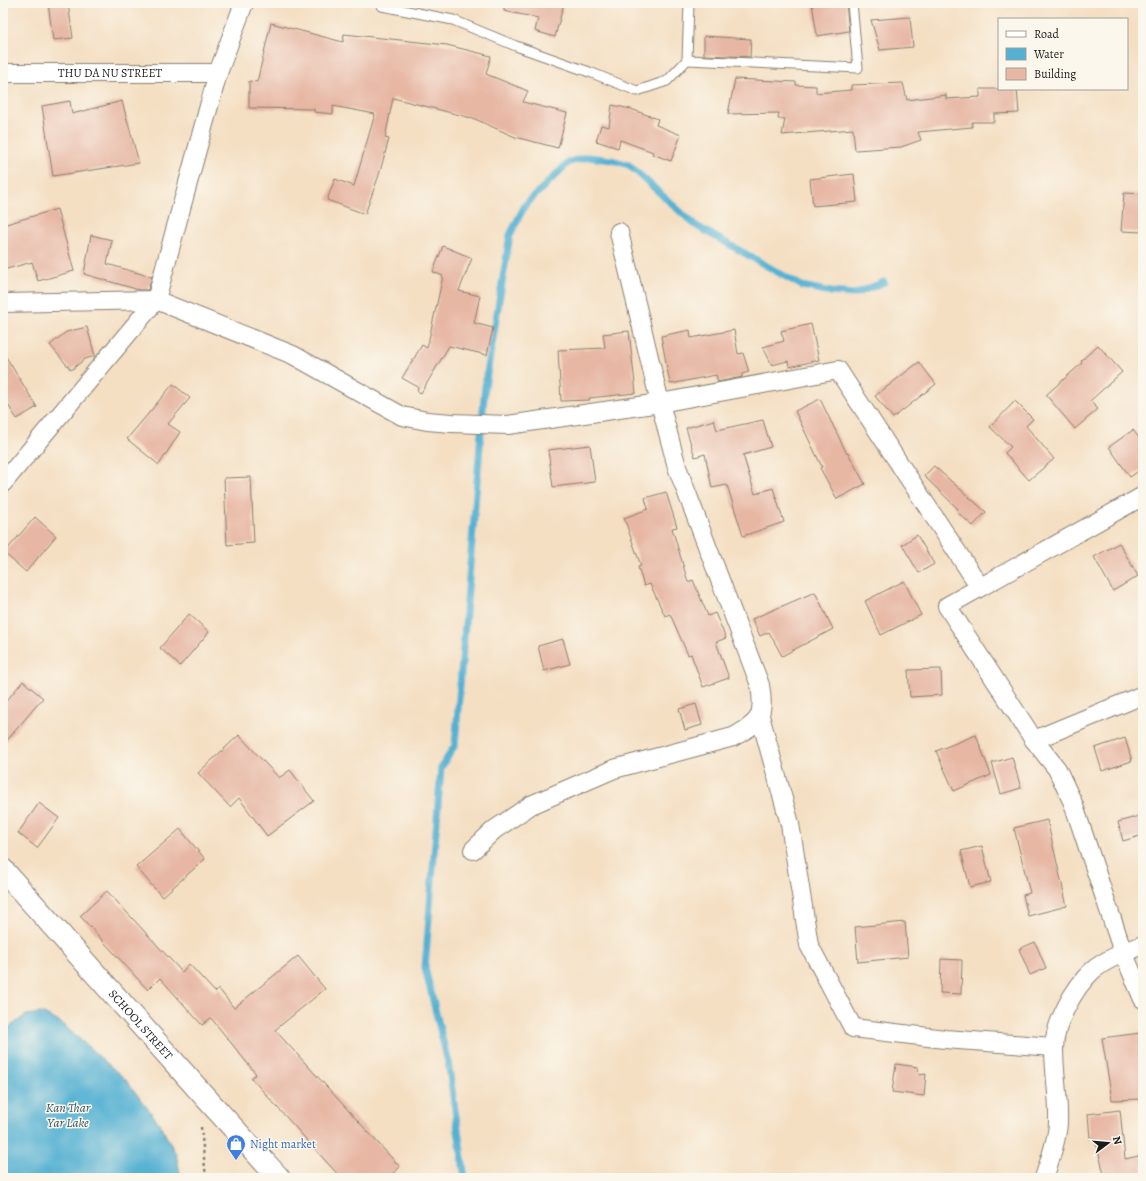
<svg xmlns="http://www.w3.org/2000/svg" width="1146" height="1181" font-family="Alegreya,serif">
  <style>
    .water { fill: #55b1d3; stroke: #386678 }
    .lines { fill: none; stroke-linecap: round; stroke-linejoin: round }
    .stream { stroke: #55b1d3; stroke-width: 7 }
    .building { fill: #e7b7a4 }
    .service-casing { stroke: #887e70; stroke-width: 11 }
    .minor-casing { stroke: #887e70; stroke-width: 20 }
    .tertiary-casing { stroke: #887e70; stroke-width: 24 }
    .path { stroke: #887e70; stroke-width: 2.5; stroke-dasharray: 3 3; stroke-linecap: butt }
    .service { stroke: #fff; stroke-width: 9 }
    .minor { stroke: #fff; stroke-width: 18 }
    .tertiary { stroke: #fff; stroke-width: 22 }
    .labels { text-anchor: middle; stroke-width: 3; stroke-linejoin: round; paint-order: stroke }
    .street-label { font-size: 12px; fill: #1c1c1c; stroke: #fbf7ec }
    .shop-label { font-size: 12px; fill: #366cbe; stroke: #fbf7ec; text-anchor: start }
    .water-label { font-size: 13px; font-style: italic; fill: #335865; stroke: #fbf7ec }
  </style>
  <rect width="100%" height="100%" fill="#fbf7ec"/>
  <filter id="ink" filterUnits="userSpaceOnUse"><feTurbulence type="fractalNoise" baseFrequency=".025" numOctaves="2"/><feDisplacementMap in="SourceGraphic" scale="8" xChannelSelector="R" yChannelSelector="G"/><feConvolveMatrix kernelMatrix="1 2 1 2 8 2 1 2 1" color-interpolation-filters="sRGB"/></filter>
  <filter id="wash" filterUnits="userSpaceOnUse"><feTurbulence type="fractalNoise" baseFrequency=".012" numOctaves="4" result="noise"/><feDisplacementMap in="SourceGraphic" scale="16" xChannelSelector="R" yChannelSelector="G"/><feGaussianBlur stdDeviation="0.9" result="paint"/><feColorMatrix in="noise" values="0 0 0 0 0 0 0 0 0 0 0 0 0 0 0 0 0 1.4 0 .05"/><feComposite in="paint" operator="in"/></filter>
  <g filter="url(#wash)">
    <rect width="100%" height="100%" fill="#f4dfc3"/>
    <polygon class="water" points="42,1013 61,1023 125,1079 159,1123 176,1154 181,1178 3,1178 3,1032 26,1015"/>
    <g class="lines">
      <polyline class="stream" points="465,1178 448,1062 425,968 441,768 455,745 485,386 510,235 525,205 569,162 588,157 612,160 629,165 695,225 802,286 831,292 855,294 884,282"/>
    </g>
    <g id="blocks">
      <g class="building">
        <polygon points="48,3 68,3 73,38 53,40"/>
        <polygon points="504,3 564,3 555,37 535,31 538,18 504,11"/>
        <polygon points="812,3 846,3 849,31 817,36"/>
        <polygon points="910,17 913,47 880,50 871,20"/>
        <polygon points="271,23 343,42 344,34 447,45 491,56 486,74 528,91 523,102 567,113 558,148 515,137 475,119 393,98 385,138 389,139 379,175 365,214 327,200 335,179 354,186 375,114 333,106 333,114 314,112 314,109 249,108 249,81 257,82"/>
        <polygon points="704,36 751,39 750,57 704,55"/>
        <polygon points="735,79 796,82 796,85 816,86 816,93 851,90 851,85 903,83 907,100 946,95 946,99 980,97 980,89 1017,89 1019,113 994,114 994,122 972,122 972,127 918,132 921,140 901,147 855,150 853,129 782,135 785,119 778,119 779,113 728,114"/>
        <polygon points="70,101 72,114 122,101 139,163 53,176 42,106"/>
        <polygon points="612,105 631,109 658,119 656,125 681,135 671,161 652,154 653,152 620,140 618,148 596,141 601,125 609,127"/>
        <polygon points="854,174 857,202 813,206 810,179"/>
        <polygon points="1124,193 1143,194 1143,232 1121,231"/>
        <polygon points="57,209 74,271 38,281 32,262 3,270 3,225"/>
        <polygon points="91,235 112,240 107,264 152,277 148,290 139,290 84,274"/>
        <polygon points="443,246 472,258 459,291 480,296 474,323 493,328 487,355 449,346 421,393 417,391 418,387 402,378 422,345 427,348 443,276 433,272"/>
        <polygon points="811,324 819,360 789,367 788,361 772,365 763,347 784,341 781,331"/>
        <polygon points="87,327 95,356 85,359 71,370 50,345 66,332"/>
        <polygon points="690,330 691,338 734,330 738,354 743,353 749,372 742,374 742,377 718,382 716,375 670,384 661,336"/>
        <polygon points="629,331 636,393 589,398 590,400 561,401 558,350 605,348 603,334"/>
        <polygon points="1098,345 1122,372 1090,401 1098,409 1075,429 1046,395 1082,363 1081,361"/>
        <polygon points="3,352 37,407 17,419 3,397"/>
        <polygon points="919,362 936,384 893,418 875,396"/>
        <polygon points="173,384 190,398 168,424 180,432 159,465 127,439"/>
        <polygon points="820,399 847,454 848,453 865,484 837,499 820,468 822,467 795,411"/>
        <polygon points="1015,401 1033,419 1026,426 1054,459 1029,480 1005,453 1011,447 990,427"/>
        <polygon points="714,420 717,430 763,420 771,447 743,455 755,494 773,488 784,522 743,536 727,485 712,488 705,454 695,457 686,428"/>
        <polygon points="1133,430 1143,443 1143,468 1130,477 1109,447"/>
        <polygon points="590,445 595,482 553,487 548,450"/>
        <polygon points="934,466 986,512 973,526 956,511 958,509 924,476"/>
        <polygon points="251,477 254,543 227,545 224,478"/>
        <polygon points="666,492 677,527 672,528 688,582 693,580 708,616 715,613 726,638 716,642 729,678 703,687 691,654 688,655 670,614 665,616 650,584 644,586 638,567 641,566 624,518 648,509 645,498"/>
        <polygon points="35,517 56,536 26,572 4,553"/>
        <polygon points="917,535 934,564 919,573 902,545"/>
        <polygon points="1119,543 1138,576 1113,591 1094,557"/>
        <polygon points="904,581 921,615 881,635 865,601"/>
        <polygon points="815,592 833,629 782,656 769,632 760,636 752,619"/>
        <polygon points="189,614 209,632 180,666 160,648"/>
        <polygon points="563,639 570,664 544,671 538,646"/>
        <polygon points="941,669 942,695 910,697 908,670"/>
        <polygon points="23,681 43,698 3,745 3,705"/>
        <polygon points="696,704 702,725 685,730 679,709"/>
        <polygon points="239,735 279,778 290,770 314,801 267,836 239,798 230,807 198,773"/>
        <polygon points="976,735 991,775 954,791 936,751"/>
        <polygon points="1125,738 1132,761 1102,771 1095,748"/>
        <polygon points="1012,757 1021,788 1001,794 992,763"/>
        <polygon points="39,803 59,818 37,848 18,833"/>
        <polygon points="1143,815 1143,835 1123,841 1118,822"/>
        <polygon points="1047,820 1067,906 1028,916 1023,895 1030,893 1014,828"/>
        <polygon points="180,829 205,859 162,897 136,867"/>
        <polygon points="982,846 991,882 970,887 961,851"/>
        <polygon points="107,891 182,972 189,964 215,992 219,989 234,1008 298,956 325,989 275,1030 400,1167 388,1178 341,1178 251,1078 256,1074 211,1018 202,1025 160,978 148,990 80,916"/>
        <polygon points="905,922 908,957 858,962 855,927"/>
        <polygon points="1035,942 1046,968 1030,975 1019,949"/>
        <polygon points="941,959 962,960 961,994 940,993"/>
        <polygon points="1140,1033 1143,1051 1140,1051 1143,1099 1112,1100 1102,1038"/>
        <polygon points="896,1064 918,1067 919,1075 926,1074 924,1096 892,1092"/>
        <polygon points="1120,1110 1125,1159 1143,1155 1143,1178 1105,1178 1095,1139 1090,1139 1088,1114"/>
      </g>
    </g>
  </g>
  <g filter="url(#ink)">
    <use href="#blocks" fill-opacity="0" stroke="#887e70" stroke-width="1"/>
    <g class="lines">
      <defs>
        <g id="service">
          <polyline points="382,6 453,20 516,46 592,73 637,91 667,81 687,60 689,3"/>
          <polyline points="687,60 858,68 852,3"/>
        </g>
        <g id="minor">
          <path id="s1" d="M3 73H218"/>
          <polyline points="3,303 156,300 293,355 402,416 427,421 452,423 508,425 660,403 838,370 980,587"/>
          <polyline points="3,483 156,300 218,73 244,3"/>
          <polyline points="1143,496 947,606 1034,740 1057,769 1073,803 1123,952 1143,999"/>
          <polyline points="760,716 790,824 809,945 853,1028 945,1039 1053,1047"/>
          <polyline points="1034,740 1143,695"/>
          <path d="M473 850 494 830 531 805 614 769 733 737C760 723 765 716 760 685L677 467 660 403 619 232"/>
          <path d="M1044 1178C1049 1163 1058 1137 1058 1122 1059 1098 1054 1073 1054 1049 1054 1024 1074 988 1092 971 1103 961 1128 950 1143 945"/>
        </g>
        <g id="tertiary">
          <path id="s2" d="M3 870 206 1098 279 1178"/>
        </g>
      </defs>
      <use href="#service" class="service-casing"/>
      <use href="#minor" class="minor-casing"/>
      <use href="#tertiary" class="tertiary-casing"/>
      <polyline class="path" points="201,1127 206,1178"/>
      <use href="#service" class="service"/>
      <use href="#minor" class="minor"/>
      <use href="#tertiary" class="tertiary"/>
    </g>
  </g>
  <defs>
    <symbol id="shop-pin" viewBox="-11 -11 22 30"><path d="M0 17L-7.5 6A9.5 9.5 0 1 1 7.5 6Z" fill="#3f7fe0" stroke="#fbf7ec"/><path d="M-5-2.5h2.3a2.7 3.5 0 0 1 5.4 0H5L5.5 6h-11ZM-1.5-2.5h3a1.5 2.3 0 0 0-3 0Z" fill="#fff"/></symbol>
  </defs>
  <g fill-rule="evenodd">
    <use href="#shop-pin" x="225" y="1133" width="22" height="30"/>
  </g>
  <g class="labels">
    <g class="street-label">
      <text dy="4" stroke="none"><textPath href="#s1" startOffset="107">THU DA NU STREET</textPath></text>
      <text dy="4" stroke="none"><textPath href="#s2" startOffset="207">SCHOOL STREET</textPath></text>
    </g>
    <g class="shop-label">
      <text x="250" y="1148">Night market</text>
    </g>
    <g class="water-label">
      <text x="68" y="1112">Kan Thar<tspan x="68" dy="15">Yar Lake</tspan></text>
    </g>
  </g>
  <rect width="1146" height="1181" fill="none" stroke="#fbf7ec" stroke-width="16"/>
  <rect x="998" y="18" width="130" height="72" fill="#fbf7ec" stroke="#a29f99"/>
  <rect x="1006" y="31" width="20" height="6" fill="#ffffff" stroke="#a29f99"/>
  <text x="1034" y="38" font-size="12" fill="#1c1c1c">Road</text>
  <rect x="1006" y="48" width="20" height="12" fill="#55b1d3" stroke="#a29f99"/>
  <text x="1034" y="58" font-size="12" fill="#1c1c1c">Water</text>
  <rect x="1006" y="68" width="20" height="12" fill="#e7b7a4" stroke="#a29f99"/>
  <text x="1034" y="78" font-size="12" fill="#1c1c1c">Building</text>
  <g transform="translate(1108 1143) rotate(74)" stroke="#fbf7ec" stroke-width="3" paint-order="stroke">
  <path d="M0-3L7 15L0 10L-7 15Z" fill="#1c1c1c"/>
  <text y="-6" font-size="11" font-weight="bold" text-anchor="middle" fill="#1c1c1c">N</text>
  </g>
</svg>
